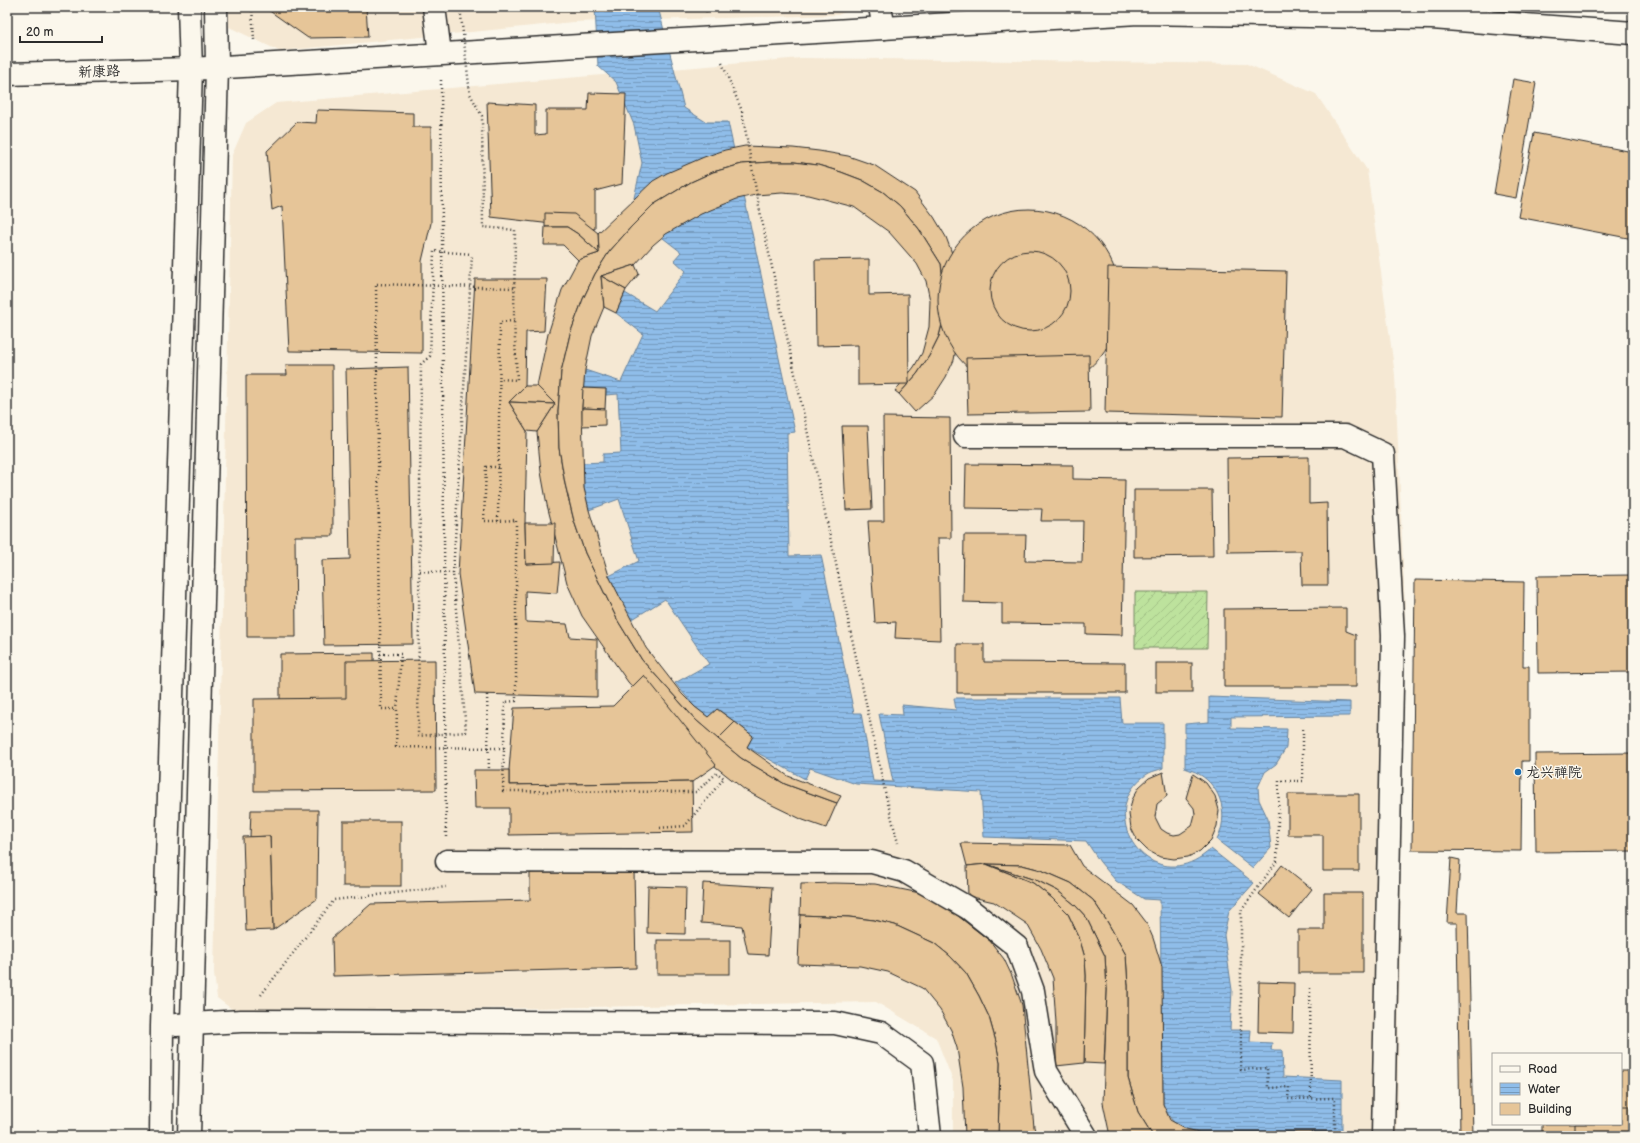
<svg xmlns="http://www.w3.org/2000/svg" width="1640" height="1143" font-family="'Balsamiq Sans','LXGW WenKai TC',sans-serif">
  <style>
    .built { fill: #f5e8d3 }
    .garden { fill: url(#garden-furrows); stroke: #748664 }
    .water { fill: url(#water-rules); stroke: #67839d }
    .building { fill: #e6c598; stroke: #2b2b2b }
    .lines { fill: none; stroke-linecap: round; stroke-linejoin: round }
    .street-casing { stroke: #2b2b2b; stroke-width: 25 }
    .path { stroke: #2b2b2b; stroke-width: 2.5; stroke-dasharray: 1 3; stroke-linecap: butt }
    .street { stroke: #fbf7ec; stroke-width: 22 }
    .path-bridge { stroke: #2b2b2b; stroke-width: 2.5; stroke-dasharray: 1 3; stroke-linecap: butt }
    .poi-dot { fill: #1f6fb2; stroke: #fbf7ec; stroke-width: 1.5 }
    .labels { text-anchor: middle; stroke-width: 3; stroke-linejoin: round; paint-order: stroke }
    .street-label { font-size: 14px; fill: #2b2b2b; stroke: #fbf7ec }
    .poi-label { font-size: 14px; fill: #2b2b2b; stroke: #fbf7ec; text-anchor: start }
  </style>
  <defs>
    <pattern id="garden-furrows" width="10" height="10" patternUnits="userSpaceOnUse"><rect width="10" height="10" fill="#bde29d"/><path d="M-1 1l2-2M0 10L10 0M9 11l2-2" fill="none" stroke="#a3c287"/></pattern>
    <pattern id="water-rules" width="6" height="5" patternUnits="userSpaceOnUse"><rect width="6" height="5" fill="#8fbde9"/><path d="M0 2.5h6" fill="none" stroke="#759abd"/></pattern>
  </defs>
  <rect width="100%" height="100%" fill="#fbf7ec"/>
  <filter id="ink" filterUnits="userSpaceOnUse"><feTurbulence type="fractalNoise" baseFrequency=".025" numOctaves="2"/><feDisplacementMap in="SourceGraphic" scale="8" xChannelSelector="R" yChannelSelector="G"/><feConvolveMatrix kernelMatrix="1 2 1 2 8 2 1 2 1" color-interpolation-filters="sRGB"/></filter>
  <g filter="url(#ink)">
    <g class="built">
      <polygon points="229,7 856,7 838,15 573,22 279,51 229,27"/>
      <polygon points="801,58 1247,64 1316,94 1367,170 1395,375 1405,608 1397,1136 953,1136 953,1081 936,1038 876,1002 237,1013 217,998 214,973 232,155 246,123 276,103"/>
    </g>
    <polygon class="garden" points="1135,592 1208,592 1207,648 1135,648"/>
    <g class="water">
      <path d="M595 7H658L684 108 706 122H728L795 432 787 433 789 556 821 555 854 713H861L873 781 893 782 879 714 903 715 902 705 956 710 954 698H1120L1122 723H1163V768C1159 770 1153 771 1149 773 1089 809 1150 905 1211 849L1254 883 1229 911 1224 935 1232 990 1230 1030H1251L1250 1042 1272 1043 1271 1050H1282L1283 1077 1342 1080V1132H1199C1177 1128 1172 1124 1163 1104L1160 900 1144 899 1116 881 1100 862 1086 841 984 837 981 792 856 784 810 768 805 779 747 747 753 736 718 709 708 717 695 707 675 683 709 664 665 599 631 620 609 576 639 561 619 499 589 510 584 488 583 463 603 462V454L621 453 618 394 606 395V389L583 388 585 370 621 382 643 334 616 313 625 293 655 311 686 271 674 260 681 252 663 238 634 198 642 163 634 125 616 82 598 66Z"/>
      <path d="M1209 697 1350 702V716L1231 717V728L1287 729 1286 748 1276 764 1265 772 1258 787 1259 800 1268 819 1271 848 1253 868 1217 840C1229 816 1222 788 1199 774 1195 771 1189 770 1185 768V724L1209 722Z"/>
    </g>
    <g class="building">
      <polygon points="264,7 366,7 368,37 308,38"/>
      <polygon points="1513,79 1536,83 1516,198 1494,194"/>
      <polygon points="589,93 626,94 622,184 595,191 595,229 491,217 487,102 535,105 535,135 546,134 546,110 588,110"/>
      <polygon points="317,110 413,113 413,127 431,127 431,223 422,261 422,353 289,351 282,206 272,210 267,151 297,122 316,123"/>
      <polygon points="1534,133 1633,152 1633,239 1518,217"/>
      <polygon points="745,146 793,148 819,151 848,156 874,165 915,192 934,217 946,237 957,267 962,290 960,326 954,360 946,377 935,394 915,412 899,394 917,374 929,356 939,336 944,316 944,290 941,264 919,229 900,206 883,192 862,180 841,172 818,165 794,162 770,162 742,164 713,172 691,182 653,205 631,227 609,252 595,274 583,299 570,334 561,372 558,411 559,448 565,484 574,521 585,553 618,621 642,660 696,720 741,758 785,784 837,803 826,828 803,820 772,805 745,790 678,737 628,682 582,616 567,583 547,505 541,472 537,432 555,404 537,386 548,334 562,290 578,260 599,253 598,233 653,181 667,173 704,157 725,150"/>
      <polygon points="770,162 794,162 818,165 841,172 862,180 883,192 900,206 919,229 941,264 944,290 944,316 939,336 929,356 917,374 899,394 895,391 914,367 922,353 929,327 930,301 926,281 917,264 889,232 854,207 808,195 782,193 756,195 737,199 701,214 666,234 653,245 635,265 601,276 604,307 592,336 585,370 582,408 584,488 589,510 609,576 646,648 682,694 695,707 708,717 717,709 735,722 718,739 696,720 642,660 618,621 585,553 574,521 565,484 559,448 558,411 561,372 570,334 583,299 595,274 609,252 631,227 653,205 691,182 713,172 742,164"/>
      <circle cx="1029" cy="300" r="91"/>
      <polygon points="545,213 574,214 598,233 599,253 578,234 567,227 545,227"/>
      <polygon points="545,227 567,227 578,234 599,253 578,260 563,245 544,245"/>
      <circle cx="1030" cy="291" r="40"/>
      <polygon points="869,259 869,295 908,294 909,384 858,385 858,345 816,346 815,260"/>
      <polygon points="635,265 639,274 626,290 601,276"/>
      <polygon points="1108,267 1286,271 1282,417 1105,413"/>
      <polygon points="601,276 626,290 616,313 604,307"/>
      <polygon points="475,279 547,279 544,331 526,332 525,386 509,402 527,431 525,523 526,564 560,562 557,593 525,591 526,622 567,624 570,637 597,639 597,697 475,694 458,574"/>
      <polygon points="1089,355 1090,412 968,414 966,358"/>
      <polygon points="286,365 332,365 333,536 295,536 296,637 247,637 246,375 287,375"/>
      <polygon points="408,367 413,644 324,645 322,560 350,559 346,369"/>
      <polygon points="525,386 537,386 555,404 509,402"/>
      <polygon points="583,388 606,389 605,409 582,408"/>
      <polygon points="509,402 555,404 537,432 527,431"/>
      <polygon points="582,408 605,409 605,425 582,426"/>
      <polygon points="883,417 950,418 951,538 938,538 940,640 895,638 896,622 875,623 868,521 884,521"/>
      <polygon points="842,426 868,426 872,509 846,510"/>
      <polygon points="1309,457 1309,504 1327,503 1328,585 1302,585 1301,551 1228,552 1227,458"/>
      <polygon points="966,464 1073,465 1073,479 1125,480 1122,635 1086,634 1086,624 1002,623 1002,603 963,602 964,535 1026,535 1025,561 1082,562 1083,521 1041,521 1042,509 965,508"/>
      <polygon points="1134,490 1212,490 1213,556 1134,557"/>
      <polygon points="525,523 555,523 554,563 526,564"/>
      <polygon points="1633,575 1633,672 1538,673 1537,576"/>
      <polygon points="1415,580 1524,582 1523,666 1529,666 1529,761 1522,761 1521,851 1412,850"/>
      <polygon points="1346,608 1346,631 1356,635 1356,687 1224,687 1224,609"/>
      <polygon points="957,644 984,644 984,662 1125,663 1125,693 957,693"/>
      <polygon points="374,653 375,752 280,752 280,654"/>
      <polygon points="435,660 436,790 254,791 254,699 346,698 346,661"/>
      <rect x="1156" y="663" width="36" height="29"/>
      <polygon points="644,675 716,765 692,782 509,785 509,770 514,708 613,706"/>
      <polygon points="735,722 753,736 747,747 788,776 841,796 837,803 785,784 741,758 718,739"/>
      <polygon points="1633,753 1633,851 1536,852 1535,754"/>
      <polygon points="474,770 509,770 509,785 692,782 693,832 509,835 509,808 475,808"/>
      <polygon points="1163,772 1167,796 1157,804 1155,817 1161,829 1167,833 1174,835 1180,834 1192,826 1195,814 1194,808 1186,798 1193,774 1206,783 1215,796 1219,810 1217,826 1211,840 1200,851 1188,857 1174,859 1160,857 1147,850 1137,840 1131,828 1129,814 1132,800 1139,787 1149,778"/>
      <polygon points="1288,794 1359,794 1359,871 1323,871 1323,835 1288,835"/>
      <polygon points="251,810 318,810 317,899 273,930 270,836 250,837"/>
      <rect x="343" y="821" width="58" height="65"/>
      <polygon points="270,836 273,930 246,931 243,837"/>
      <polygon points="961,843 1070,845 1082,866 1133,905 1146,922 1153,938 1162,967 1163,1104 1170,1120 1186,1129 1199,1132 1342,1132 1353,1136 1153,1136 1138,1112 1128,1078 1128,986 1126,955 1108,923 1093,900 1071,883 1041,870 1022,865 986,864 967,866"/>
      <polygon points="1451,858 1460,860 1457,913 1468,913 1473,1136 1460,1136 1457,923 1447,923"/>
      <polygon points="986,864 1022,865 1041,870 1071,883 1093,900 1108,923 1126,955 1128,986 1128,1078 1138,1112 1153,1136 1110,1136 1103,1103 1107,990 1105,956 1086,917 1075,905 1058,891 1038,881"/>
      <polygon points="986,864 1038,881 1058,891 1075,905 1086,917 1105,956 1107,990 1104,1064 1084,1063 1086,976 1085,958 1079,937 1068,914 1052,898 1033,883"/>
      <polygon points="986,864 1033,883 1052,898 1068,914 1079,937 1085,958 1086,976 1084,1063 1056,1066 1056,1023 1053,978 1041,949 1027,924 994,902 968,896 967,866"/>
      <polygon points="1282,865 1312,889 1289,918 1259,894"/>
      <polygon points="634,871 636,968 333,976 332,938 371,904 530,900 530,873"/>
      <polygon points="703,883 772,887 768,955 748,954 742,926 701,923"/>
      <polygon points="834,883 875,884 920,893 953,912 990,941 1004,959 1012,976 1022,1005 1034,1127 1037,1136 998,1136 1000,1063 996,1042 989,1017 979,996 966,973 950,956 934,943 895,925 874,920 849,917 800,915 801,884"/>
      <polygon points="648,886 686,887 685,934 647,933"/>
      <polygon points="1324,893 1363,893 1363,973 1298,973 1298,930 1324,930"/>
      <polygon points="800,915 849,917 874,920 895,925 934,943 950,956 966,973 979,996 989,1017 996,1042 1000,1063 998,1136 965,1136 963,1087 957,1048 951,1030 940,1010 922,988 888,972 860,966 798,964"/>
      <rect x="657" y="940" width="73" height="34"/>
      <polygon points="1259,982 1294,983 1293,1033 1258,1032"/>
      <polygon points="1621,1071 1633,1071 1633,1136 1542,1136 1542,1124 1621,1124"/>
      <polygon points="1621,1106 1630,1106 1630,1136 1575,1136 1575,1124 1621,1124"/>
    </g>
    <g class="lines">
      <defs>
        <g id="street">
          <polyline points="434,7 440,53"/>
          <polyline points="880,7 884,28"/>
          <polyline points="7,74 191,69 1138,13 1432,18 1633,33"/>
          <polyline points="965,436 1345,436 1383,454 1393,636 1383,1136"/>
          <polyline points="447,861 872,862 904,871 968,908 1017,947 1033,991 1046,1071 1086,1136"/>
          <polyline points="176,1025 241,1021 835,1023 881,1033 922,1063 930,1136"/>
          <polyline points="161,1136 162,1026 191,69 189,7"/>
          <polyline points="189,1136 217,67 216,7"/>
        </g>
      </defs>
      <use href="#street" class="street-casing"/>
      <g class="path">
        <polyline points="252,7 254,40"/>
        <polyline points="706,7 707,14"/>
        <polyline points="722,63 742,111 759,207 886,796 898,843"/>
        <polyline points="441,80 446,837"/>
        <polyline points="514,321 500,322 498,521 516,520 516,701 505,702 503,791 696,792 717,773 724,778 685,826 659,828"/>
        <polyline points="498,521 484,521 486,467 499,467"/>
        <polyline points="453,573 472,254"/>
        <polyline points="380,654 401,654 397,709"/>
        <polyline points="487,695 489,770"/>
        <polyline points="1303,729 1303,781 1279,781 1277,861 1241,911 1241,1070 1267,1068 1268,1088 1289,1087 1288,1099 1335,1098 1335,1132"/>
        <polyline points="1310,988 1311,1098"/>
        <polyline points="261,995 334,900 446,887"/>
      </g>
      <use href="#street" class="street"/>
      <g class="path-bridge">
        <polyline points="460,7 470,94 482,116 483,227 515,230 514,321 517,380 500,379"/>
        <polyline points="420,571 453,573 466,732 418,736 421,364 430,356 434,251 472,254"/>
        <polyline points="504,748 396,747 397,709 381,709 376,284 514,288"/>
      </g>
    </g>
  </g>
  <circle class="poi-dot" cx="1518" cy="772" r="4"/>
  <g class="labels">
    <g class="street-label">
      <text transform="translate(99 71) rotate(-2)" y="5">新康路</text>
    </g>
    <g class="poi-label">
      <text x="1526" y="777">龙兴禅院</text>
    </g>
  </g>
  <rect width="1640" height="1143" fill="none" stroke="#fbf7ec" stroke-width="24"/>
  <rect x="12" y="12" width="1616" height="1119" fill="none" stroke="#2b2b2b" stroke-width="1.5" filter="url(#ink)"/>
  <rect x="1492" y="1053" width="130" height="72" fill="#fbf7ec" stroke="#a8a59f"/>
  <rect x="1500" y="1066" width="20" height="6" fill="#fbf7ec" stroke="#a8a59f"/>
  <text x="1528" y="1073" font-size="12" fill="#2b2b2b">Road</text>
  <rect x="1500" y="1083" width="20" height="12" fill="url(#water-rules)" stroke="#a8a59f"/>
  <text x="1528" y="1093" font-size="12" fill="#2b2b2b">Water</text>
  <rect x="1500" y="1103" width="20" height="12" fill="#e6c598" stroke="#a8a59f"/>
  <text x="1528" y="1113" font-size="12" fill="#2b2b2b">Building</text>
  <path d="M20 36v6h82v-6" fill="none" stroke="#2b2b2b" stroke-width="2"/>
  <text x="26" y="36" font-size="12" fill="#2b2b2b" stroke="#fbf7ec" stroke-width="3" paint-order="stroke">20 m</text>
</svg>
